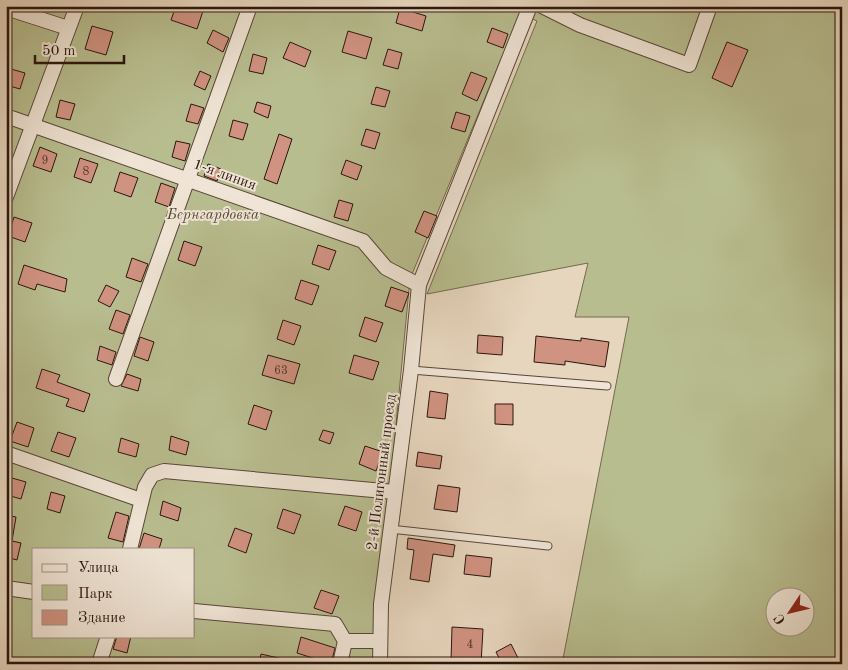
<svg xmlns="http://www.w3.org/2000/svg" width="848" height="670" font-family="'Old Standard TT',serif">
  <style>
    .green { fill: #b8bd8f; stroke: #726a4e; fill-rule: evenodd }
    .building { fill: #d09281; stroke: #2b160d }
    .lines { fill: none; stroke-linecap: round; stroke-linejoin: round }
    .lane-casing { stroke: #5a4639; stroke-width: 9 }
    .street-casing { stroke: #5a4639; stroke-width: 16 }
    .lane { stroke: #efe4d5; stroke-width: 7 }
    .street { stroke: #efe4d5; stroke-width: 14 }
    .labels { text-anchor: middle; stroke-width: 4; stroke-linejoin: round; paint-order: stroke }
    .number-label { font-size: 12px; fill: #54352a }
    .street-label { font-size: 15px; fill: #2b160d; stroke: #efe4d5 }
    .park-label { font-size: 15px; font-style: italic; fill: #554834; stroke: #efe4d5 }
  </style>
  <rect width="100%" height="100%" fill="#e7d6be"/>
  <filter id="stains"><feTurbulence type="fractalNoise" baseFrequency=".004" numOctaves="4"/><feColorMatrix values="0 0 0 0 .2 0 0 0 0 .09 0 0 0 0 .02 0 0 0 .5 -.17"/></filter>
  <radialGradient id="worn" r=".72"><stop offset=".6" stop-color="#630" stop-opacity="0"/><stop offset="1" stop-color="#630" stop-opacity=".3"/></radialGradient>
  <path class="green" d="M6 6H842V645L832 664H562L629 317H575L588 263 427 294 537 21 520 13 410 279 373 664H6ZM34 549H194V636H34ZM776 598H806V628H776Z"/>
  <g class="building">
    <polygon points="176,6 189,6 203,11 197,29 171,20"/>
    <polygon points="400,8 426,16 422,31 396,23"/>
    <polygon points="92,26 113,32 106,55 85,49"/>
    <polygon points="492,28 508,34 503,48 487,42"/>
    <polygon points="213,30 229,38 223,52 207,43"/>
    <polygon points="348,31 372,38 366,59 342,52"/>
    <polygon points="290,42 311,51 305,67 283,58"/>
    <polygon points="727,42 748,50 732,87 712,78"/>
    <polygon points="388,49 402,53 398,69 383,65"/>
    <polygon points="253,54 267,58 263,74 249,71"/>
    <polygon points="11,69 25,73 20,89 6,85"/>
    <polygon points="200,71 211,76 205,90 194,85"/>
    <polygon points="471,72 487,78 477,101 462,94"/>
    <polygon points="376,87 390,91 385,107 371,104"/>
    <polygon points="60,100 75,104 70,120 56,117"/>
    <polygon points="257,102 271,106 268,118 254,112"/>
    <polygon points="191,104 204,108 198,124 186,121"/>
    <polygon points="456,112 470,116 465,132 451,128"/>
    <polygon points="233,120 248,124 243,140 229,136"/>
    <polygon points="366,129 380,133 375,149 361,145"/>
    <polygon points="279,134 292,139 277,184 264,179"/>
    <polygon points="176,141 190,144 185,161 172,157"/>
    <polygon points="40,147 57,154 51,172 33,166"/>
    <polygon points="80,158 98,164 91,183 74,177"/>
    <polygon points="346,160 362,166 357,180 341,174"/>
    <polygon points="208,164 221,169 217,181 204,176"/>
    <polygon points="120,172 138,178 131,197 114,191"/>
    <polygon points="161,183 175,188 169,207 155,202"/>
    <polygon points="339,200 353,204 348,221 334,217"/>
    <polygon points="424,211 437,216 428,238 415,232"/>
    <polygon points="14,217 32,223 25,242 8,236"/>
    <polygon points="184,241 202,247 195,266 178,260"/>
    <polygon points="318,245 336,251 329,270 312,264"/>
    <polygon points="132,258 148,264 141,282 126,277"/>
    <polygon points="24,265 67,279 65,292 37,284 35,290 18,284"/>
    <polygon points="301,280 319,286 312,305 295,299"/>
    <polygon points="106,285 119,291 110,307 98,301"/>
    <polygon points="391,287 409,293 402,312 385,306"/>
    <polygon points="116,310 130,315 123,334 109,329"/>
    <polygon points="365,317 383,323 376,342 359,336"/>
    <polygon points="283,320 301,326 294,345 277,339"/>
    <polygon points="478,335 503,337 502,355 477,353"/>
    <polygon points="536,336 581,341 581,338 609,342 605,367 565,361 565,365 534,362"/>
    <polygon points="140,337 154,342 148,361 134,356"/>
    <polygon points="100,346 116,352 112,365 97,360"/>
    <polygon points="268,355 300,364 294,384 262,375"/>
    <polygon points="354,355 379,362 373,380 349,373"/>
    <polygon points="42,369 60,375 57,382 90,394 84,412 66,406 69,399 36,388"/>
    <polygon points="127,374 141,379 138,391 121,386"/>
    <polygon points="430,391 448,394 445,419 427,417"/>
    <polygon points="495,404 513,404 513,425 495,424"/>
    <polygon points="254,405 272,411 266,430 248,424"/>
    <polygon points="17,422 34,428 28,447 10,441"/>
    <polygon points="323,430 334,433 330,444 319,440"/>
    <polygon points="58,432 76,438 69,457 51,451"/>
    <polygon points="171,436 189,442 186,455 169,450"/>
    <polygon points="121,438 139,444 136,457 118,452"/>
    <polygon points="365,446 383,452 376,471 359,464"/>
    <polygon points="418,452 442,456 440,469 416,466"/>
    <polygon points="12,478 26,482 21,499 7,495"/>
    <polygon points="438,485 460,488 457,512 434,509"/>
    <polygon points="51,492 65,496 60,513 47,509"/>
    <polygon points="163,501 181,508 178,521 160,515"/>
    <polygon points="345,506 362,512 356,531 338,525"/>
    <polygon points="283,509 301,515 294,534 277,528"/>
    <polygon points="116,512 129,516 123,542 108,538"/>
    <polygon points="6,515 16,517 12,541 21,543 17,560 6,557"/>
    <polygon points="235,528 252,534 246,553 228,546"/>
    <polygon points="144,533 162,539 159,549 139,549"/>
    <polygon points="408,538 455,545 453,557 433,554 429,582 410,579 414,550 407,549"/>
    <polygon points="466,555 492,558 490,577 464,574"/>
    <polygon points="321,590 339,596 332,614 314,608"/>
    <polygon points="452,627 483,629 481,664 458,664 458,662 451,661"/>
    <polygon points="117,636 131,636 127,653 113,649"/>
    <polygon points="301,637 335,648 331,664 297,653"/>
    <polygon points="511,644 521,664 502,664 496,652"/>
    <polygon points="261,654 287,660 287,664 259,664"/>
  </g>
  <g class="lines">
    <defs>
      <g id="lane">
        <polyline points="411,370 607,386"/>
        <polyline points="390,529 548,546"/>
      </g>
      <g id="street">
        <polyline points="542,6 580,25 689,65 710,6"/>
        <polyline points="6,8 68,28"/>
        <polyline points="6,116 363,241 386,268 419,285"/>
        <polyline points="6,197 77,6"/>
        <polyline points="116,379 250,6"/>
        <polyline points="6,453 141,500"/>
        <polyline points="130,549 145,487 152,475 164,471 395,492"/>
        <polyline points="6,588 34,592"/>
        <polyline points="194,611 335,624 345,641 340,664"/>
        <polyline points="345,641 380,641"/>
        <polyline points="99,664 108,636"/>
        <polyline points="380,664 381,604 411,370 419,285 530,6"/>
      </g>
    </defs>
    <use href="#lane" class="lane-casing"/>
    <use href="#street" class="street-casing"/>
    <use href="#lane" class="lane"/>
    <use href="#street" class="street"/>
  </g>
  <g class="labels">
    <g class="number-label">
      <text x="45" y="164">9</text>
      <text x="86" y="175">8</text>
      <text x="281" y="374">63</text>
      <text x="470" y="648">4</text>
    </g>
    <g class="street-label">
      <text transform="translate(225 174) rotate(20)" y="5">1-я линия</text>
      <text transform="translate(381 472) rotate(-83)" y="5">2-й Полигонный проезд</text>
    </g>
    <g class="park-label">
      <text x="213" y="219">Бернгардовка</text>
    </g>
  </g>
  <rect width="848" height="670" fill="none" stroke="#e7d6be" stroke-width="25"/>
  <rect x="8" y="8" width="833" height="655" fill="none" stroke="#2b160d" stroke-width="2.5"/>
  <rect x="12" y="12" width="823" height="645" fill="none" stroke="#2b160d"/>
  <rect x="32" y="548" width="162" height="90" fill="#efe4d5" stroke="#a19285"/>
  <rect x="42" y="564" width="25" height="8" fill="#efe4d5" stroke="#a19285"/>
  <text x="78" y="572" font-size="15" fill="#2b160d">Улица</text>
  <rect x="42" y="585" width="25" height="15" fill="#b8bd8f" stroke="#a19285"/>
  <text x="78" y="598" font-size="15" fill="#2b160d">Парк</text>
  <rect x="42" y="610" width="25" height="15" fill="#d09281" stroke="#a19285"/>
  <text x="78" y="622" font-size="15" fill="#2b160d">Здание</text>
  <g transform="translate(790 612) rotate(235)"><circle r="24" fill="#efe4d5" stroke="#a19285"/>
  <path d="M0-4L9 19L0 12L-9 19Z" fill="#8f2418"/>
  <text y="-8" font-size="14" font-weight="bold" text-anchor="middle" fill="#2b160d">С</text>
  </g>
  <path d="M35 55v8h89v-8" fill="none" stroke="#2b160d" stroke-width="2.5"/>
  <text x="42" y="55" font-size="15" fill="#2b160d" stroke="#efe4d5" stroke-width="4" paint-order="stroke">50 m</text>
  <rect width="100%" height="100%" filter="url(#stains)"/>
  <rect width="100%" height="100%" fill="url(#worn)"/>
</svg>
